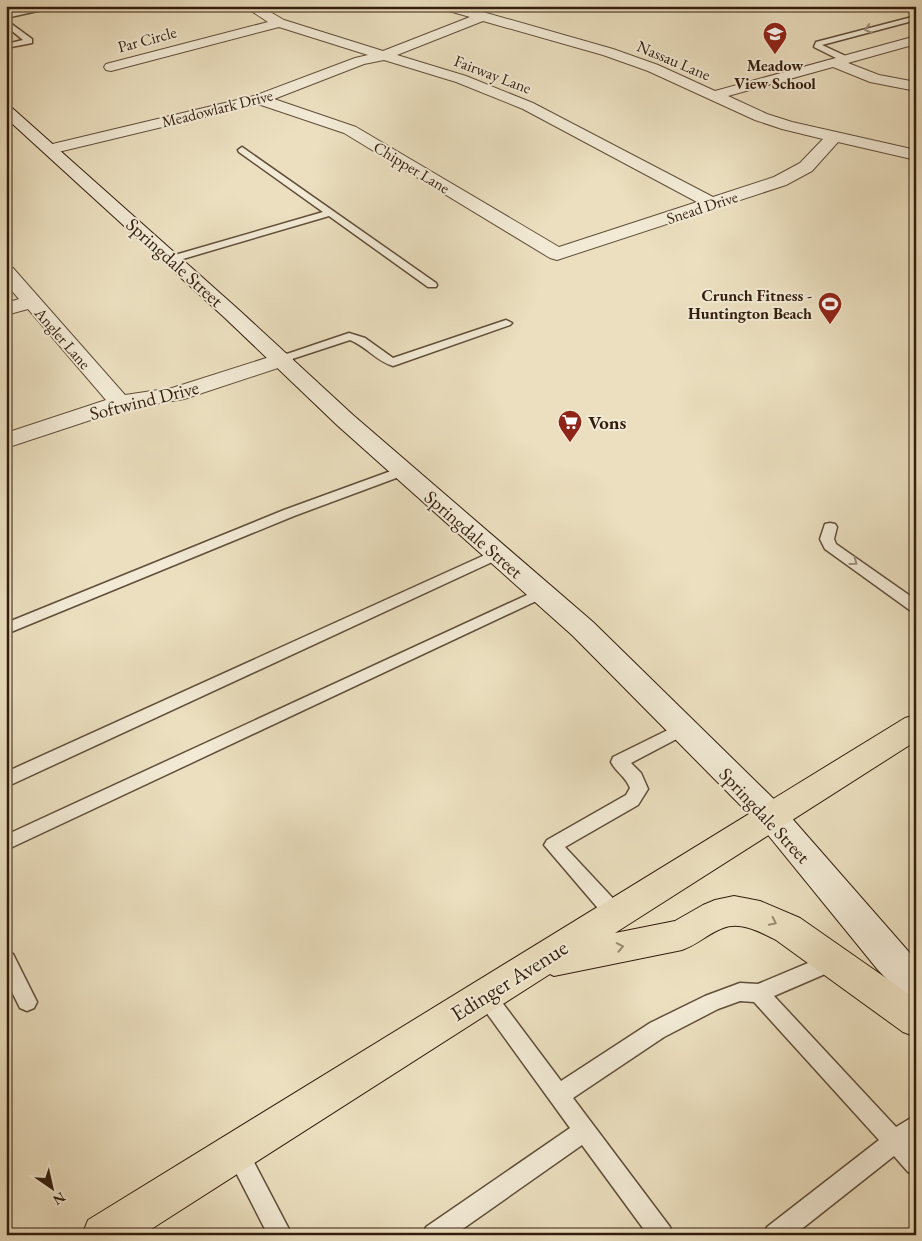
<svg xmlns="http://www.w3.org/2000/svg" width="922" height="1241" font-family="'EB Garamond',serif">
  <style>
    .lines { fill: none; stroke-linecap: round; stroke-linejoin: round }
    .lane-casing { stroke: #604e3a; stroke-width: 3 }
    .street-casing { stroke: #604e3a; stroke-width: 2 }
    .secondary-casing { stroke: #321d0d; stroke-width: 2 }
    .primary-casing { stroke: #321d0d; stroke-width: 2 }
    .lane { fill: #f2ead5; fill-rule: evenodd }
    .street { fill: #f2ead5; fill-rule: evenodd }
    .secondary { fill: #f2ead5; fill-rule: evenodd }
    .primary { fill: #ebdfbf; fill-rule: evenodd }
    .oneway { stroke: #9c8e7b }
    .oneway2 { stroke: #98886f }
    .labels { text-anchor: middle; stroke-width: 4; stroke-linejoin: round; paint-order: stroke }
    .far-street-label { font-size: 16px; fill: #321d0d; stroke: #f2ead5 }
    .far-poi-label { font-size: 16px; font-weight: bold; fill: #321d0d; stroke: #f2ead5 }
    .street-label { font-size: 19px; fill: #321d0d; stroke: #f2ead5 }
    .poi-label { font-size: 19px; font-weight: bold; fill: #321d0d; stroke: #f2ead5; text-anchor: start }
    .near-street-label { font-size: 22px; fill: #321d0d; stroke: #f2ead5 }
  </style>
  <rect width="100%" height="100%" fill="#ebdfbf"/>
  <filter id="stains"><feTurbulence type="fractalNoise" baseFrequency=".004" numOctaves="4"/><feColorMatrix values="0 0 0 0 .2 0 0 0 0 .09 0 0 0 0 .02 0 0 0 .5 -.17"/></filter>
  <radialGradient id="worn" r=".72"><stop offset=".6" stop-color="#630" stop-opacity="0"/><stop offset="1" stop-color="#630" stop-opacity=".3"/></radialGradient>
  <g class="lines">
    <defs>
      <g id="lane">
        <polygon points="45,6 60,6 6,18 6,14"/>
        <polygon points="916,16 916,20 822,45 850,58 850,62 844,62 814,47 816,42"/>
        <polygon points="6,20 32,39 32,43 6,48 6,44 23,40 6,26"/>
        <polygon points="242,147 436,283 437,285 436,287 428,287 329,216 176,261 168,261 167,259 168,257 323,212 239,152 238,150"/>
        <path d="M506 320 512 323 510 325 393 366C376 361 366 346 350 340L286 361 282 362 276 359 278 357 349 333 365 338 393 358Z"/>
        <polygon points="402,467 409,471 407,474 294,516 6,634 6,623 284,510"/>
        <polygon points="830,523 835,524 837,527 834,539 836,544 916,600 916,612 911,611 825,549 820,539 825,524"/>
        <polygon points="498,549 503,551 505,554 503,557 6,787 6,772"/>
        <polygon points="542,588 547,590 549,593 547,596 6,850 6,835"/>
        <path d="M682 723 688 725 690 729 688 733 631 763 641 773 648 789 638 805 565 847 622 908 624 914 622 920 615 922 608 920 544 845 547 840 626 795 630 788C626 777 616 772 611 762L613 757Z"/>
        <polygon points="6,952 13,954 37,1002 34,1008 27,1011 20,1008 6,980"/>
        <polygon points="832,953 839,956 842,962 839,968 774,996 896,1127 916,1115 916,1139 911,1142 916,1148 916,1175 908,1172 894,1156 794,1235 764,1235 767,1227 879,1140 754,1002 740,1001 718,1009 664,1037 573,1098 670,1227 673,1235 648,1235 582,1145 454,1235 423,1235 426,1227 570,1128 478,1001 475,995 478,989 485,986 492,989 561,1081 650,1023 705,996 740,983 758,984"/>
        <polygon points="236,1140 244,1143 292,1235 268,1235 225,1151 228,1143"/>
      </g>
      <g id="street">
        <path d="M244 6H260L284 20 383 51 470 17 442 9 441 6H462L613 49 658 65 715 91 916 36V44L848 63 879 75 916 82V91L870 82 833 67 728 96 767 114 792 122 916 150V160L838 142 812 171 786 185 557 260 550 258 344 133 258 104 50 154 44 152 42 149 44 146 254 96 355 58 368 55 279 27 111 71 106 70 104 67 106 64 268 22ZM483 21 603 55 648 71 755 120 782 129 823 139 800 163 774 177 713 197 533 103 466 76 397 55ZM384 60 456 82 523 109 697 202 559 247 356 127 274 99 364 64Z"/>
        <polygon points="6,266 13,268 125,395 172,388 282,353 290,354 293,359 290,364 184,399 124,409 6,448 6,433 106,400 28,309 6,315 6,303 19,299 6,284"/>
      </g>
      <polygon id="secondary" points="6,105 11,107 239,310 353,415 593,622 782,807 916,960 916,1001 903,996 878,970 760,825 573,636 337,425 225,318 6,118"/>
      <path id="primary" d="M916 715V741L615 933 675 921 703 905 715 900 734 896 760 901 800 918 916 999V1037L903 1032 776 940C760 932 741 921 723 928 709 933 697 945 682 950L554 976 550 974 142 1235H82L88 1220 905 718Z"/>
    </defs>
    <use href="#lane" class="lane-casing"/>
    <use href="#street" class="street-casing"/>
    <use href="#secondary" class="secondary-casing"/>
    <use href="#primary" class="primary-casing"/>
    <use href="#lane" class="lane"/>
    <use href="#street" class="street"/>
    <use href="#secondary" class="secondary"/>
    <use href="#primary" class="primary"/>
  </g>
  <defs><path id="oneway-chevron" d="M-2-3.5L2.5 0L-2 3.5" fill="none" stroke-width="1.6" stroke-linecap="round" stroke-linejoin="round" transform="scale(1.25)"/></defs>
  <g class="oneway">
    <use href="#oneway-chevron" transform="translate(868 29) rotate(165)"/>
    <use href="#oneway-chevron" transform="translate(854 562) rotate(36)"/>
  </g>
  <g class="oneway2">
    <use href="#oneway-chevron" transform="translate(773 922) rotate(26)"/>
    <use href="#oneway-chevron" transform="translate(620 947) rotate(-11)"/>
  </g>
  <defs>
    <symbol id="school-pin" viewBox="-11 -11 22 30"><path d="M0 17L-7.5 6A9.5 9.5 0 1 1 7.5 6Z" fill="#8f2418" stroke="#f2ead5"/><path d="M0-5L7-2L0 1L-7-2ZM-4 1L0 2.5L4 1V4Q0 6-4 4Z" fill="#fff"/></symbol>
    <symbol id="stadium-pin" viewBox="-11 -11 22 30"><path d="M0 17L-7.5 6A9.5 9.5 0 1 1 7.5 6Z" fill="#8f2418" stroke="#f2ead5"/><path d="M0-5a6.5 5 0 1 0 0 10a6.5 5 0 1 0 0-10ZM-3.5-1.8h7v3.6h-7Z" fill="#fff"/></symbol>
    <symbol id="supermarket-pin" viewBox="-11 -11 22 30"><path d="M0 17L-7.5 6A9.5 9.5 0 1 1 7.5 6Z" fill="#8f2418" stroke="#f2ead5"/><path d="M-6-5.5h2.5l.6 2H6L4.5 2H-2.5L-4.4-4H-6ZM-1.5 3.2a1.3 1.3 0 1 0 .1 0ZM3 3.2a1.3 1.3 0 1 0 .1 0Z" fill="#fff"/></symbol>
  </defs>
  <g fill-rule="evenodd">
    <use href="#school-pin" x="761" y="20" width="28" height="38"/>
    <use href="#stadium-pin" x="816" y="290" width="28" height="38"/>
    <use href="#supermarket-pin" x="556" y="408" width="28" height="38"/>
  </g>
  <g class="labels">
    <g class="far-street-label">
      <text transform="translate(147 39) rotate(-15)" y="6">Par Circle</text>
      <text transform="translate(674 60) rotate(23)" y="6">Nassau Lane</text>
      <text transform="translate(493 74) rotate(21)" y="6">Fairway Lane</text>
      <text transform="translate(217 108) rotate(-14)" y="6">Meadowlark Drive</text>
      <text transform="translate(412 167) rotate(31)" y="6">Chipper Lane</text>
      <text transform="translate(702 207) rotate(-18)" y="6">Snead Drive</text>
      <text transform="translate(63 338) rotate(49)" y="6">Angler Lane</text>
    </g>
    <g class="far-poi-label">
      <text x="775" y="71">Meadow<tspan x="775" dy="18">View School</tspan></text>
      <text x="812" y="301" text-anchor="end">Crunch Fitness -<tspan x="812" dy="18">Huntington Beach</tspan></text>
    </g>
    <g class="street-label">
      <text transform="translate(175 262) rotate(42)" y="7">Springdale Street</text>
      <text transform="translate(144 400) rotate(-14)" y="7">Softwind Drive</text>
      <text transform="translate(474 534) rotate(41)" y="7">Springdale Street</text>
      <text transform="translate(765 815) rotate(47)" y="7">Springdale Street</text>
    </g>
    <g class="poi-label">
      <text x="588" y="429">Vons</text>
    </g>
    <g class="near-street-label">
      <text transform="translate(509 980) rotate(-32)" y="8">Edinger Avenue</text>
    </g>
  </g>
  <rect width="922" height="1241" fill="none" stroke="#ebdfbf" stroke-width="25"/>
  <rect x="8" y="8" width="907" height="1226" fill="none" stroke="#321d0d" stroke-width="2.5"/>
  <rect x="12" y="12" width="897" height="1216" fill="none" stroke="#321d0d"/>
  <g transform="translate(52 1188) rotate(146)" stroke="#f2ead5" stroke-width="4" paint-order="stroke">
  <path d="M0-4L9 19L0 12L-9 19Z" fill="#321d0d"/>
  <text y="-8" font-size="14" font-weight="bold" text-anchor="middle" fill="#321d0d">N</text>
  </g>
  <rect width="100%" height="100%" filter="url(#stains)"/>
  <rect width="100%" height="100%" fill="url(#worn)"/>
</svg>
